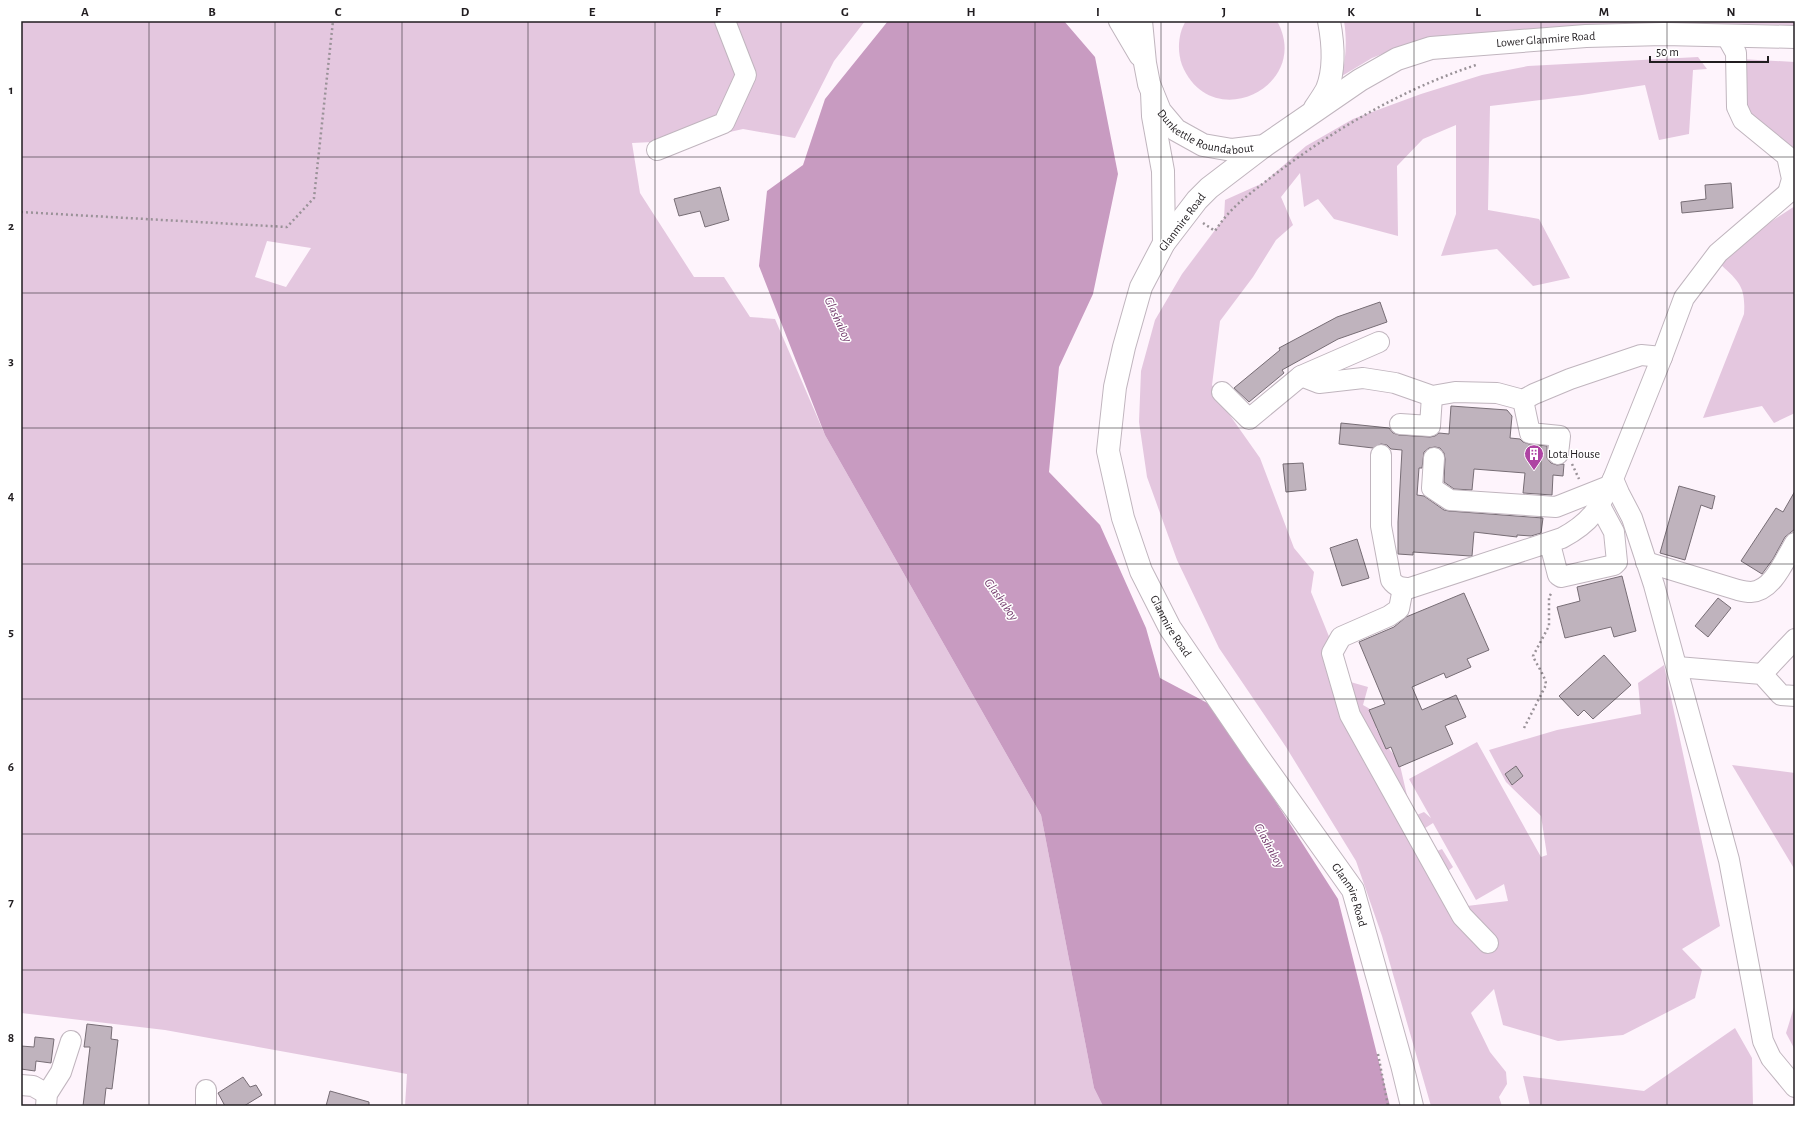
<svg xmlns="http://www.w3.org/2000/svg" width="1816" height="1127" font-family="'Alegreya Sans',sans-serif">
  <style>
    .green { fill: #e4c7df; fill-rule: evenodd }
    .water { fill: #c89bc1 }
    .building { fill: #bfb3bd; stroke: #776d75 }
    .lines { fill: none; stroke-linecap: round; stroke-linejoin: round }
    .minor-casing { stroke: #c0b5be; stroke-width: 22 }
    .major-casing { stroke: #c0b5be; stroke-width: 24 }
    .highway-casing { stroke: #c0b5be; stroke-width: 24 }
    .path { stroke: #9a9298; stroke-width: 2.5; stroke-dasharray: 2 3; stroke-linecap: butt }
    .minor { stroke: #fff; stroke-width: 20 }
    .major { stroke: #fff; stroke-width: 22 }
    .highway { stroke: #fff; stroke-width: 22 }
    .grid { fill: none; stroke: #211d20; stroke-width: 1; stroke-opacity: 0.55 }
    .labels { text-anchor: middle; stroke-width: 3; stroke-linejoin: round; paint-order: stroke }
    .street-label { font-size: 12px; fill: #211d20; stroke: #fff }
    .poi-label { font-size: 12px; fill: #211d20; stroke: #fff; text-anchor: start }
    .water-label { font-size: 13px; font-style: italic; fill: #763e6f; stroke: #fff }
    .neatline { fill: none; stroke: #211d20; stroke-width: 1.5 }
    .grid-label { font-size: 13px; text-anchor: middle; font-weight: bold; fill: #211d20 }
  </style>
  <rect width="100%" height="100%" fill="#fef4fc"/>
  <g class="green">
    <path d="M21 21H865L834 61 795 138 743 129 694 140 632 143 640 193 694 277H724L750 317 775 319 825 435 1041 815 1094 1088 1103 1106H405L407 1074 165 1030 21 1013ZM267 241 311 248 286 287 255 277Z"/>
    <path d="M1186 21H1277C1313 86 1211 136 1182 65 1177 51 1178 33 1186 21Z"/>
    <path d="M1344 21H1795V25L1628 23 1446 35 1410 43 1372 58 1342 76C1346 58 1347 39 1344 21Z"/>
    <path d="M1698 57 1707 69 1693 70 1689 134 1659 140 1645 85 1582 95 1490 106 1488 210 1539 219 1570 278 1533 286 1497 249 1441 256 1456 214V125L1423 139 1397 166 1398 236 1334 219 1318 199 1304 207 1300 173 1281 197 1293 225 1276 240 1253 277 1220 321 1212 385 1229 414 1260 458 1294 548 1314 572 1311 592 1347 681 1368 687 1363 705 1382 716 1376 728 1382 740 1399 761 1412 817 1424 812 1431 818 1409 779 1477 742 1541 857 1547 855 1541 816 1506 782 1489 750 1557 730 1641 714 1638 683 1664 665 1720 926 1682 949 1702 970 1695 998 1623 1035 1558 1041 1503 1025 1494 989 1471 1013 1490 1052 1506 1072 1507 1084 1499 1097 1502 1106H1431L1382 936 1356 861 1286 747 1219 648 1177 560 1147 477 1139 422 1141 371 1155 320 1182 274 1224 218 1225 200 1263 183 1306 146 1353 119 1421 94 1482 75 1528 66ZM1433 823 1476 900 1504 884 1508 901 1467 906 1441 877 1453 867 1442 849 1425 856 1419 832Z"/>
    <polygon points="1740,59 1795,62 1795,149 1764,131 1745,113"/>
    <path d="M1795 206V413L1774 423 1762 406 1703 418 1744 314C1746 285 1738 281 1718 262L1749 236Z"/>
    <polygon points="1732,765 1795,773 1795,870"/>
    <polygon points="1795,1004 1795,1050 1786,1033"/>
    <polygon points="1735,1028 1752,1058 1753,1106 1530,1106 1523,1076 1644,1091"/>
  </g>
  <polygon class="water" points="888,21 1064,21 1095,57 1118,174 1093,294 1059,367 1049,472 1100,525 1146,628 1160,678 1215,707 1338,899 1390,1106 1103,1106 1094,1088 1041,815 825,435 759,266 767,191 803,165 825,99"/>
  <g class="building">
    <polygon points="1731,183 1733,208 1682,213 1681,202 1706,199 1705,185"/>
    <polygon points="720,187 729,220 705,227 700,211 679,216 674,199"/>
    <polygon points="1380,302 1387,322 1338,339 1282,370 1284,373 1249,402 1234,388 1280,350 1279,348 1337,317"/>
    <polygon points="1451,406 1507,410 1512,416 1510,438 1520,439 1523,442 1529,444 1547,446 1547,458 1551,463 1557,465 1564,464 1563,476 1553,475 1552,495 1523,493 1525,473 1474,469 1472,490 1454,489 1444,482 1445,459 1444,453 1440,448 1435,447 1429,448 1424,452 1422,468 1419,468 1417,495 1424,496 1444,510 1449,511 1543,518 1541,533 1531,536 1517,535 1517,537 1474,532 1472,556 1470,556 1413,552 1413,555 1398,554 1398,522 1402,450 1391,449 1387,445 1381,444 1373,448 1339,444 1341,423 1389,428 1393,433 1399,435 1430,437 1435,436 1439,433 1449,434"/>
    <polygon points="1303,463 1306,490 1286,492 1283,464"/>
    <polygon points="1679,486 1715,496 1712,509 1701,505 1685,560 1660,553"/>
    <polygon points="1795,491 1795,529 1785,537 1773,559 1762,574 1741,561 1776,508 1783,512"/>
    <polygon points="1357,539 1369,578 1342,586 1330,548"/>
    <polygon points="1622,576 1636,631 1614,637 1611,627 1565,638 1557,607 1580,601 1577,587"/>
    <polygon points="1464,593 1489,650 1467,659 1471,667 1446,678 1444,673 1412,687 1422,710 1456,695 1466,717 1445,726 1453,744 1399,767 1391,747 1386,749 1369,710 1385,704 1359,642 1394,627 1406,617"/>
    <polygon points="1718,598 1731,608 1708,637 1695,626"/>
    <polygon points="1604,655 1631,685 1593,719 1584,710 1578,716 1559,696"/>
    <polygon points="1516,766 1523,776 1512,785 1505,774"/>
    <polygon points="87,1024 112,1027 111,1039 118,1040 112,1089 106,1088 104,1106 83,1106 90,1047 84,1047"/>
    <polygon points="35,1037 54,1039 51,1063 36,1061 35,1071 21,1069 21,1046 34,1047"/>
    <polygon points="243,1077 250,1087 256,1085 262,1095 244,1106 225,1106 218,1093"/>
    <polygon points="330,1091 369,1102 369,1106 326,1106"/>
  </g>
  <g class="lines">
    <defs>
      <g id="minor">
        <polyline points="1727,37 1736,53 1737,107 1743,120 1787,156 1792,179 1788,193"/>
        <polyline points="657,150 724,123 746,75 725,21"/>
        <polyline points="1795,187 1718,253 1684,298 1662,357 1613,479 1619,493 1632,518 1654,585 1729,860 1763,1041 1771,1058 1795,1087"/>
        <polyline points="1301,376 1319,383 1363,378 1395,383 1432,396 1455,392 1497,393 1523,400 1534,394 1570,379 1641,355 1662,357"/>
        <polyline points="1222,392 1249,419 1301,376 1379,342"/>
        <polyline points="1523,400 1530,433 1560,436 1558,454"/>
        <polyline points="1400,424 1430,426 1432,396"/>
        <path d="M1381 455V526L1391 580C1396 587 1401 588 1410 588L1562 538C1592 522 1599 508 1613 479"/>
        <polyline points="1434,458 1432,488 1450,500 1556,507 1609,486"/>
        <polyline points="1550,544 1558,575 1561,577 1614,565 1617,562 1614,532 1599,504"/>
        <path d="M1646 562 1738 590C1742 591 1747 592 1751 592 1773 591 1785 559 1795 543"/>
        <polyline points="1403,588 1399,609 1389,616 1341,637 1332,653 1350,715 1462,916 1488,943"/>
        <polyline points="1677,667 1762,674 1781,695 1795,696"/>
        <polyline points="1762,674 1795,639"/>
        <polyline points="21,1085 33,1086 47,1094"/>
        <polyline points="206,1090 206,1106"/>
        <polyline points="46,1106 47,1094 61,1072 71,1041"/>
      </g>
      <g id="major">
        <polyline points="1152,92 1153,116 1163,171 1164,243"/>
        <path id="s1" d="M1264 146 1209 188 1197 200 1164 243 1141 287 1124 347 1115 387 1108 451 1123 518 1141 571 1170 628 1256 754 1353 890 1402 1065 1412 1106"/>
      </g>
      <g id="highway">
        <polyline points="1120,21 1140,55"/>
        <path id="s2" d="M1141 21 1145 63 1149 84 1160 111 1176 130 1203 145 1232 150 1264 146 1360 80 1397 59 1431 48 1586 36 1664 34 1795 37"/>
        <path d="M1315 108C1319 102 1324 95 1327 89 1335 69 1333 42 1329 21"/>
      </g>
    </defs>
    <use href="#minor" class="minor-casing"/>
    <use href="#major" class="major-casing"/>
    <use href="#highway" class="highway-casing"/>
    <g class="path">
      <polyline points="21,212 287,227 314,198 333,21"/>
      <path d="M1203 223 1215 231C1232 205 1250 194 1274 175 1335 129 1403 89 1476 65"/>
      <polyline points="1572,464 1579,479"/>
      <path d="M1524 728 1546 685C1546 677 1536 664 1533 656L1549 626V597L1552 592"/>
      <polyline points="1378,1054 1388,1106"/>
    </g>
    <use href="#minor" class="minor"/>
    <use href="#major" class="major"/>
    <use href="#highway" class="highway"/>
  </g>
  <path class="grid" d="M149 21V1106M275 21V1106M402 21V1106M528 21V1106M655 21V1106M781 21V1106M908 21V1106M1035 21V1106M1161 21V1106M1288 21V1106M1414 21V1106M1541 21V1106M1667 21V1106M21 157H1795M21 293H1795M21 428H1795M21 564H1795M21 699H1795M21 834H1795M21 970H1795"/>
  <defs>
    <symbol id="building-pin" viewBox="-11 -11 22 30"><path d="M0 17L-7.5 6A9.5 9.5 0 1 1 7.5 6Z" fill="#ae43a3" stroke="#fff"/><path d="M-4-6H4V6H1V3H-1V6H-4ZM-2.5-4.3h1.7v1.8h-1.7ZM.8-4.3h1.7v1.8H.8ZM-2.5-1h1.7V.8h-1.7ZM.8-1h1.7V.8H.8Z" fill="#fff"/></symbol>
  </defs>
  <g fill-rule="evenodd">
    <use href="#building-pin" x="1523" y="443" width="22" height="30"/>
  </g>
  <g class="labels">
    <g class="street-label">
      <text dy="4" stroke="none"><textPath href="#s2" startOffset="520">Lower Glanmire Road</textPath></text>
      <text dy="4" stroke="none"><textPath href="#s2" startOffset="146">Dunkettle Roundabout</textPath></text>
      <text transform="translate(1182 222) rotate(-53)" y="4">Glanmire Road</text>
      <text dy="4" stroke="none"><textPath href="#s1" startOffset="545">Glanmire Road</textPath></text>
      <text dy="4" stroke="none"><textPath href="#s1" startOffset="869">Glanmire Road</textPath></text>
    </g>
    <g class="poi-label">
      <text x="1548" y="458">Lota House</text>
    </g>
    <g class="water-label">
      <text transform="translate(839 319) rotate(65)" y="5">Glashaboy</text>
      <text transform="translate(1002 599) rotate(54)" y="5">Glashaboy</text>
      <text transform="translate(1270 845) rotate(61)" y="5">Glashaboy</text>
    </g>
  </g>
  <rect width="1816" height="1127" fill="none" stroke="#ffffff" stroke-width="44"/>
  <path d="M1650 56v6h118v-6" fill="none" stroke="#211d20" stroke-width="2"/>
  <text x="1656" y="56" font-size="12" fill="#211d20" stroke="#ffffff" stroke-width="3" paint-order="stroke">50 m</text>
  <rect x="22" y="22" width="1772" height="1083" class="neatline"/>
  <g class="grid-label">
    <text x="85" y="16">A</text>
    <text x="212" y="16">B</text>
    <text x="338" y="16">C</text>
    <text x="465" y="16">D</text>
    <text x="592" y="16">E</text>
    <text x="718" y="16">F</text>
    <text x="845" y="16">G</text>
    <text x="971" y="16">H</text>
    <text x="1098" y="16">I</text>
    <text x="1224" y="16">J</text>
    <text x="1351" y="16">K</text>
    <text x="1478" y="16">L</text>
    <text x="1604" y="16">M</text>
    <text x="1731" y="16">N</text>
    <text x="11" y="94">1</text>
    <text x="11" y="230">2</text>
    <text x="11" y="365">3</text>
    <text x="11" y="500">4</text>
    <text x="11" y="636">5</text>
    <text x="11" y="771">6</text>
    <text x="11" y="906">7</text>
    <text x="11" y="1042">8</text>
  </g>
</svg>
